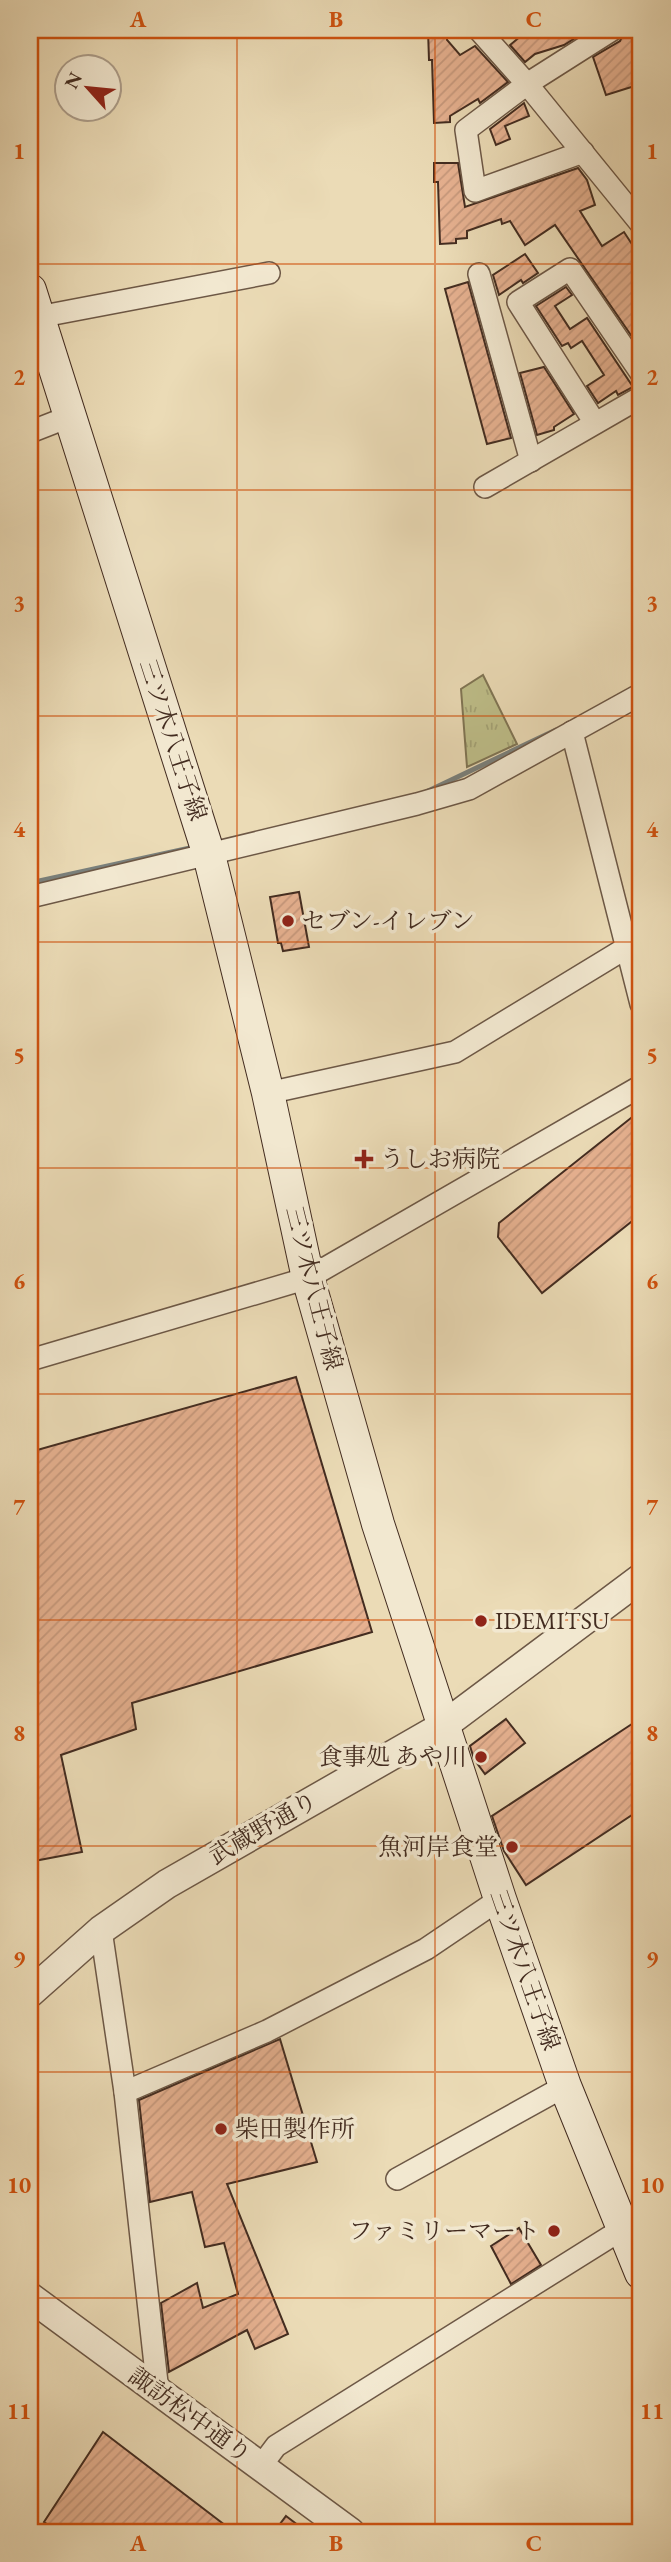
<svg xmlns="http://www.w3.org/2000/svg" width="671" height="2562" font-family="'EB Garamond','Noto Serif JP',serif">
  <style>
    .park { fill: url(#park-tufts); stroke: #807554; stroke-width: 2 }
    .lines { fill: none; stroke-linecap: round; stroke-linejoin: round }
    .stream { stroke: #7a807c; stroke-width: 5 }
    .building { fill: url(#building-hatch); stroke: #432c20; stroke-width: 2 }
    .minor-casing { stroke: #6d5846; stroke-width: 24 }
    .tertiary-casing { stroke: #6d5846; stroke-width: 31 }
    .secondary-casing { stroke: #432c20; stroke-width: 34 }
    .minor { stroke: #f2e8d0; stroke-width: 21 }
    .tertiary { stroke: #f2e8d0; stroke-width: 28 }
    .secondary { stroke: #f2e8d0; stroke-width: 32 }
    .grid { fill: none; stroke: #cf520f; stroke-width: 2; stroke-opacity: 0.55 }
    .poi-dot { fill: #8f2418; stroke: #f2e8d0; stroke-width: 2.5 }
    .labels { text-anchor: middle; stroke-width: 7; stroke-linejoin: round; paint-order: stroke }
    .street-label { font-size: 24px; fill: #432c20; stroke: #f2e8d0 }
    .poi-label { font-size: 24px; fill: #432c20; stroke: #f2e8d0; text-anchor: start }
    .neatline { fill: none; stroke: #cf520f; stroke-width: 2.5 }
    .grid-label { font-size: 23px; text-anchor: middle; font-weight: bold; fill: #cf520f }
  </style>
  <defs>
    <pattern id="park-tufts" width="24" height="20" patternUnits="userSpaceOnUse" patternTransform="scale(1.75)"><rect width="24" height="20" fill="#bebe89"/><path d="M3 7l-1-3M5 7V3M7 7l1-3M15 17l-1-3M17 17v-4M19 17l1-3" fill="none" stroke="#a4a376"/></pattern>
    <pattern id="building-hatch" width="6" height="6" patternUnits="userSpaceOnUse" patternTransform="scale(1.75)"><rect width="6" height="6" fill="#e6b190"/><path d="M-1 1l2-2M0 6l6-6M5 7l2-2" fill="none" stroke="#c6987c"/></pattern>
  </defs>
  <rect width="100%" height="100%" fill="#ebdbb6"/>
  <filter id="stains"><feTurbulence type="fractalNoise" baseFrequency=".00286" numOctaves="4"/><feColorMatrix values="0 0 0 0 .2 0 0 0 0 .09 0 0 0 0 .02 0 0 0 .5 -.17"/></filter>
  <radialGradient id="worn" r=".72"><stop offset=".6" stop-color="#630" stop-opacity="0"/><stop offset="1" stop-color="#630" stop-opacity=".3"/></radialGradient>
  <polygon class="park" points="483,675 517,744 467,767 461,689"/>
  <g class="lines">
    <g class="stream">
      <polyline points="426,792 556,730"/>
      <polyline points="30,883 190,848"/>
    </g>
  </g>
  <g class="building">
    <polygon points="428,30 447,30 447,40 460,55 475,46 508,82 480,103 478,99 450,116 450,122 434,123 432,60 429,60"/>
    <polygon points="528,30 533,35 550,30 588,30 564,45 535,54 525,62 510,45"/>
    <polygon points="625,30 641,30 641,84 606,95 593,57 620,41"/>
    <polygon points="524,103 529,116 505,126 510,139 496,145 490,129"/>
    <polygon points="434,163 458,163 465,207 578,168 587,180 595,205 580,211 602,246 624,232 641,258 641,338 635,341 555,225 525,245 510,221 502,224 501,219 467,231 467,238 456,239 456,243 440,244 438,182 434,182"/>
    <polygon points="525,254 538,273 523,283 521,280 499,295 493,275"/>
    <polygon points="468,282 511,438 487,444 445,289"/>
    <polygon points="566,287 572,295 555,306 570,329 587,318 633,387 618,395 616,391 598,403 587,386 604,375 582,341 571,348 568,343 562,346 536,306"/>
    <polygon points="544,367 574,414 554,427 554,430 537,435 520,373"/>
    <polygon points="299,892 309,947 283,951 281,943 278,943 270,897"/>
    <polygon points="641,1110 641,1214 542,1293 498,1237 499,1223"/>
    <polygon points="296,1377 372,1632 132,1703 136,1729 61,1755 82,1852 34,1861 30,1846 30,1452"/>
    <polygon points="641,1718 641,1809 526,1885 504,1851 492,1816"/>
    <polygon points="506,1719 525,1743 485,1774 474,1759 470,1746"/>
    <polygon points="280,2039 317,2162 227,2184 288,2334 255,2349 247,2330 169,2372 161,2303 197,2283 203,2308 238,2294 224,2243 205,2247 192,2192 150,2202 139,2100"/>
    <polygon points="519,2228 541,2265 511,2284 491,2246"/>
    <polygon points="103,2432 234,2532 58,2532 44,2522"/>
    <polygon points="286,2516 307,2532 274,2532"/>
  </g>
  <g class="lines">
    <defs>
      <g id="minor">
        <polyline points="479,30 527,84 641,224"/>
        <polyline points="583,152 475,191 466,130 527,84 612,30"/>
        <polyline points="479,274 531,461"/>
        <polyline points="30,321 38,317 269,273"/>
        <polyline points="595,423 518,302 570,269 641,373"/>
        <polyline points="30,432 71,416"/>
        <polyline points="485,487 641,397"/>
        <polyline points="572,732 641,1004"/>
        <polyline points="30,897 417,804 469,789 641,694"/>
        <polyline points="268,1093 455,1052 626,948"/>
        <polyline points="30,1360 308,1278 641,1086"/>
        <polyline points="101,1930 125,2092 158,2392"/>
        <polyline points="125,2092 267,2031 426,1949 500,1899"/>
        <polyline points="397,2179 565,2086"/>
        <polyline points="261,2466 276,2446 624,2228"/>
      </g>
      <g id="tertiary">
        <polyline points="30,1993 101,1930 167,1884 443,1726 641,1578"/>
        <polyline points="30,2297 350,2532"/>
      </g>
      <polyline id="secondary" points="30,290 209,855 268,1093 308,1278 378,1524 500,1899 565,2086 641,2273"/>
    </defs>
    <use href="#minor" class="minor-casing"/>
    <use href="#tertiary" class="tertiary-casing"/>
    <use href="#secondary" class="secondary-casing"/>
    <use href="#minor" class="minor"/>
    <use href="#tertiary" class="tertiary"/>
    <use href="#secondary" class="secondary"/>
  </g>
  <path class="grid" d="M237 30V2532M435 30V2532M30 264H641M30 490H641M30 716H641M30 942H641M30 1168H641M30 1394H641M30 1620H641M30 1846H641M30 2072H641M30 2298H641"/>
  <g class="poi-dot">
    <circle cx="288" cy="921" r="7"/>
    <path d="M360.5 1148.5h7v7h7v7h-7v7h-7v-7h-7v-7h7z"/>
    <circle cx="481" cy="1621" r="7"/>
    <circle cx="481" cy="1757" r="7"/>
    <circle cx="512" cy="1847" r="7"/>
    <circle cx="221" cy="2129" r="7"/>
    <circle cx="554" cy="2231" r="7"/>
  </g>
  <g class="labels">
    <g class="street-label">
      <text transform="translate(173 740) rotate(72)" y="8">三ツ木八王子線</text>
      <text transform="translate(314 1288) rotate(76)" y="8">三ツ木八王子線</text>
      <text transform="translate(263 1828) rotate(-30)" y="8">武蔵野通り</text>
      <text transform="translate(525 1970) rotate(71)" y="8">三ツ木八王子線</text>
      <text transform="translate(190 2415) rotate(36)" y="8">諏訪松中通り</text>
    </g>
    <g class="poi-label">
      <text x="302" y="929">セブン-イレブン</text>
      <text x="380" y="1167">うしお病院</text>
      <text x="495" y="1629">IDEMITSU</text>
      <text x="467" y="1765" text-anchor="end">食事処 あや川</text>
      <text x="498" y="1855" text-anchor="end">魚河岸食堂</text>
      <text x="235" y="2137">柴田製作所</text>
      <text x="540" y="2239" text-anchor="end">ファミリーマート</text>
    </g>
  </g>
  <rect width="671" height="2562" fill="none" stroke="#ebdbb6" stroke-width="77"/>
  <g transform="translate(88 88) rotate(297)"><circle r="33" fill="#f2e8d0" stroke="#ac9d8a" stroke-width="2"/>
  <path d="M0-5L12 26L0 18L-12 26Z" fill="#8f2418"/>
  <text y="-10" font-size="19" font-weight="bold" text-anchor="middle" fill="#432c20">N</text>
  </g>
  <rect x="38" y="38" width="594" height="2486" class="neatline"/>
  <g class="grid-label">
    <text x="138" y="27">A</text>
    <text x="336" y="27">B</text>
    <text x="534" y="27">C</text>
    <text x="19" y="159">1</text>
    <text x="652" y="159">1</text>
    <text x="19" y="385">2</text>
    <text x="652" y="385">2</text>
    <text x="19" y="611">3</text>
    <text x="652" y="611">3</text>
    <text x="19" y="837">4</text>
    <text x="652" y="837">4</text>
    <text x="19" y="1063">5</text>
    <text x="652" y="1063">5</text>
    <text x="19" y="1289">6</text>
    <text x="652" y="1289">6</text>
    <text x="19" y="1515">7</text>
    <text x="652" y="1515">7</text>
    <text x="19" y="1741">8</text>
    <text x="652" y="1741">8</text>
    <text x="19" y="1967">9</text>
    <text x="652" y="1967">9</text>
    <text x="19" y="2193">10</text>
    <text x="652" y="2193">10</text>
    <text x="19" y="2419">11</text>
    <text x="652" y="2419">11</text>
    <text x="138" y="2551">A</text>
    <text x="336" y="2551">B</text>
    <text x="534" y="2551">C</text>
  </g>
  <rect width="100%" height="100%" filter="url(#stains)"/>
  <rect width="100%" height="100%" fill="url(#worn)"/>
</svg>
